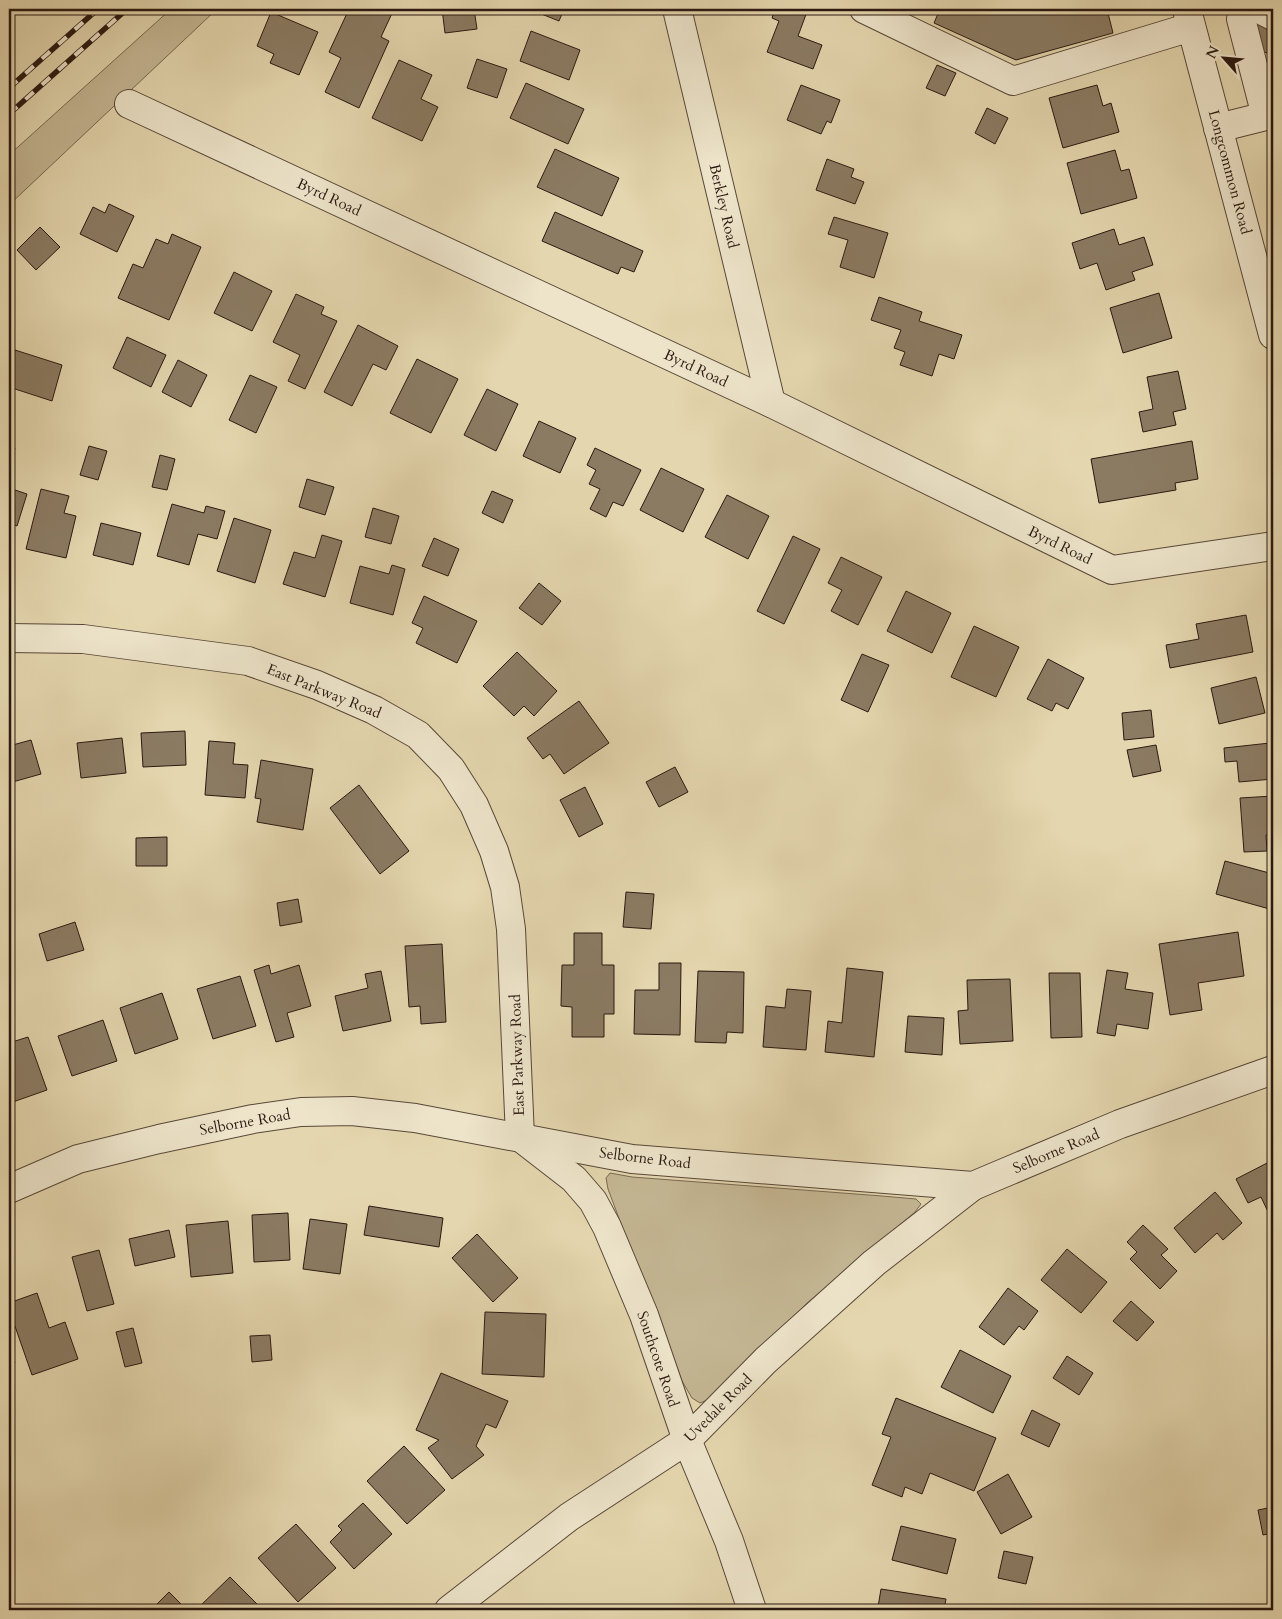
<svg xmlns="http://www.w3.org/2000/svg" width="1282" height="1619" font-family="Cardo,serif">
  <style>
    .green { fill: #c4b693; stroke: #776852 }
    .building { fill: #8b7b63; stroke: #2a1911 }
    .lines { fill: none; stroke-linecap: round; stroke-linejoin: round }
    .minor-casing { stroke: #584838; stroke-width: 30 }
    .minor { stroke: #ede4ca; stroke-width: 28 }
    .rail-casing { stroke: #2a1911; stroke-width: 5.5 }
    .rail { stroke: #ede4ca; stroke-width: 4; stroke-dasharray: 11; stroke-linecap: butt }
    .labels { text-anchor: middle; stroke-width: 4.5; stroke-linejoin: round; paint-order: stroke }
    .street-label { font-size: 15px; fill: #2a1911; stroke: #ede4ca }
  </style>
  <rect width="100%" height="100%" fill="#e4d6ae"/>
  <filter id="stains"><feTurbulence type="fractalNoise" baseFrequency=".004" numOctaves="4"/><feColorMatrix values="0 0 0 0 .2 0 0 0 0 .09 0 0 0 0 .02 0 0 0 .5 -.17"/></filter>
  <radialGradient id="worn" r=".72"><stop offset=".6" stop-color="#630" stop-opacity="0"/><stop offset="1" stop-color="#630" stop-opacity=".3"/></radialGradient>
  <g class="green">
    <polygon points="171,9 217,9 9,205 9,155"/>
    <polygon points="610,1173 632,1177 882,1196 916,1199 921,1204 915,1212 807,1303 712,1398 700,1403 692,1398 682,1381 649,1298 608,1189 606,1178"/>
  </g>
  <g class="building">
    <polygon points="349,9 394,9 381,37 389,41 359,108 325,92 341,58 329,52"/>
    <polygon points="442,9 474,9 477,29 445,33"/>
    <polygon points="529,9 564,9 559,21"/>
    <polygon points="775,9 808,9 798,36 822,45 813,69 767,52 779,21 772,18"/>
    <polygon points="940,9 1107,9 1113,33 1016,60 934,23"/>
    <polygon points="271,12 318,32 299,75 270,63 274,54 257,46"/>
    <polygon points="1262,16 1273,21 1273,56 1248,44"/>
    <polygon points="531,31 580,50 569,80 520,61"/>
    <polygon points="477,59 507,69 497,98 467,88"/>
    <polygon points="399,60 432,75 421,99 438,107 422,141 372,118"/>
    <polygon points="937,65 956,73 945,96 926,88"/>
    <polygon points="526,83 584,109 568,144 510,118"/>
    <polygon points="801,85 840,100 831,123 827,121 821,134 787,120"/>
    <polygon points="1097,85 1103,106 1111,103 1119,132 1063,148 1049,98"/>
    <polygon points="987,108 1008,118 995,144 975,133"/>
    <polygon points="555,149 619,178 602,216 537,187"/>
    <polygon points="1115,150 1121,171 1129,169 1137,198 1081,214 1067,163"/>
    <polygon points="827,159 854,169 851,177 864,182 855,204 816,190"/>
    <polygon points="109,204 134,216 117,252 80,234 93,207 105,213"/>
    <polygon points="555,212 643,251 634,272 621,267 618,274 542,241"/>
    <polygon points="834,217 888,233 874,278 840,267 848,240 828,234"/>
    <polygon points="40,227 60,247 36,270 17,250"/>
    <polygon points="1114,229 1119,245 1144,237 1153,265 1132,272 1135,280 1106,290 1097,263 1080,269 1072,243"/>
    <polygon points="172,234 201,247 169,320 118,298 133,264 143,268 156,239 168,244"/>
    <polygon points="234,272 272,291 252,331 214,313"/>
    <polygon points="1159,293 1172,338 1123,353 1110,308"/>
    <polygon points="296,294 324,307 321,314 337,321 305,389 288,381 300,355 273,342"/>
    <polygon points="879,297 922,312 919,321 962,335 954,359 939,354 932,376 900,365 905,352 894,348 901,330 871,320"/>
    <polygon points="358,325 398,346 386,370 373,364 352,406 324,392"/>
    <polygon points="127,337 166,355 151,387 113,368"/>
    <polygon points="15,350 62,365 52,401 9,387 9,371"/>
    <polygon points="417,359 458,379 431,433 390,413"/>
    <polygon points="178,360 207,375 191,407 162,392"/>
    <polygon points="1178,371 1186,409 1173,412 1176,425 1143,432 1139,412 1153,409 1147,377"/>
    <polygon points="250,375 277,387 256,433 229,420"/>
    <polygon points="487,389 518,404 496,451 464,435"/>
    <polygon points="539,421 576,438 560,473 523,456"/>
    <polygon points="1192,441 1198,479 1175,483 1176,490 1099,503 1091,459"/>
    <polygon points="9,446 15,448 9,469"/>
    <polygon points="89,446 107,451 98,480 80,475"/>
    <polygon points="595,448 641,470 623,506 613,502 606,517 590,509 600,489 589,484 596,470 587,465"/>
    <polygon points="160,455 175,459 167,490 152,487"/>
    <polygon points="661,468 704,489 683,532 640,510"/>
    <polygon points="307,479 334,487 325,515 299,507"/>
    <polygon points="9,488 27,494 17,526 9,523"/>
    <polygon points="41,489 69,496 64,513 76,516 66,558 26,549"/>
    <polygon points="492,491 513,500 503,523 482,513"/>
    <polygon points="727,495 769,516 748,559 705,537"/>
    <polygon points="172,504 204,513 206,506 225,511 217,539 198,534 189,565 157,556"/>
    <polygon points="373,508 399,516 391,544 365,537"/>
    <polygon points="234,518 271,530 255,583 217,571"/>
    <polygon points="101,523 141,533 133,565 93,555"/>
    <polygon points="322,535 342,541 325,597 283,584 294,552 315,558"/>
    <polygon points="793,536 820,549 784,624 757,611"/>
    <polygon points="434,538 459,549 448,576 422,566"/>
    <polygon points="841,557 882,577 858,625 831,611 842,590 828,583"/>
    <polygon points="392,565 405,569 393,615 350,603 360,566 389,574"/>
    <polygon points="539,583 561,601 542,625 519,608"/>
    <polygon points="906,591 951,613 932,653 887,631"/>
    <polygon points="424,596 477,621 457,663 416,643 423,628 412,623"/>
    <polygon points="1246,615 1253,652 1170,668 1166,645 1199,639 1196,624"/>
    <polygon points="974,626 1019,647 996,697 951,677"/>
    <polygon points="517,652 557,691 534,716 524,706 514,716 483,686"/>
    <polygon points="862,654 889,665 868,712 841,700"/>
    <polygon points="1048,659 1084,678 1068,709 1056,703 1052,711 1027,699"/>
    <polygon points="1256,677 1265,713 1219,724 1211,688"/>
    <polygon points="579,701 609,743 564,774 550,754 543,759 527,738"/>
    <polygon points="1151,710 1154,737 1124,740 1122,713"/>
    <polygon points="185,731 186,765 143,767 141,733"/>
    <polygon points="122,738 126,773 81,778 77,743"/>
    <polygon points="31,740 41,774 9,783 9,746"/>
    <polygon points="209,741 235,743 233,764 248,765 245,798 205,795"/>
    <polygon points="1270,743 1273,779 1239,782 1237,761 1225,762 1224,748"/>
    <polygon points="1156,745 1161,771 1133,777 1127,750"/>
    <polygon points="261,760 313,769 303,830 257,822 261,799 255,798"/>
    <polygon points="675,767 688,792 659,807 646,782"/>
    <polygon points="359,785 409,851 380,874 330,808"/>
    <polygon points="585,787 603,824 579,837 560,800"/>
    <polygon points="1273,796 1273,835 1266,835 1267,851 1244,852 1240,798"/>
    <polygon points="167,837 167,866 136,866 136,838"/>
    <polygon points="1225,861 1273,874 1273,910 1216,894"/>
    <polygon points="626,892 654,894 651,929 623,927"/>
    <polygon points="298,899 302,922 280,926 277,903"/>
    <polygon points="75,922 84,950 47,961 39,934"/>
    <polygon points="1238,932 1244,976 1198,983 1202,1010 1170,1015 1159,944"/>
    <polygon points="574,933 602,933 602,965 614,965 614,1014 604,1014 604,1037 572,1037 572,1007 561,1006 562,965 574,965"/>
    <polygon points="442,944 446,1022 421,1024 420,1006 409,1007 405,946"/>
    <polygon points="659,963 681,963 680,1035 634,1034 635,990 659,990"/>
    <polygon points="269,965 271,974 299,965 311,1006 287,1013 294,1037 276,1042 254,970"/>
    <polygon points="847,968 883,972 874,1057 825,1052 828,1021 842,1023"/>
    <polygon points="1107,970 1128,973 1125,989 1153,993 1148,1029 1117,1024 1115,1036 1097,1033"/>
    <polygon points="381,971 391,1021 343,1031 335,996 368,988 365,974"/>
    <polygon points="698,971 744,972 743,1033 727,1032 726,1043 695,1042"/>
    <polygon points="1049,973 1080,973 1082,1037 1051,1038"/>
    <polygon points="240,976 256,1026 213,1039 197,989"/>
    <polygon points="1010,979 1013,1041 960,1044 958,1011 968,1010 967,980"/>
    <polygon points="787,989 811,991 806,1050 763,1047 766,1006 785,1008"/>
    <polygon points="162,993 178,1039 135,1054 120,1008"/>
    <polygon points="908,1016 944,1018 942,1055 905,1052"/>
    <polygon points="103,1020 117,1061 72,1076 58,1036"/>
    <polygon points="28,1037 47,1090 10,1103 9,1043"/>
    <polygon points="1273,1160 1273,1217 1271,1218 1261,1197 1248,1203 1236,1179"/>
    <polygon points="1215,1192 1242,1223 1223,1240 1217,1233 1195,1253 1174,1228"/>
    <polygon points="369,1206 443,1218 439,1247 364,1235"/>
    <polygon points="288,1213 290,1260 254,1262 252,1215"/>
    <polygon points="310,1219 347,1224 340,1274 303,1269"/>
    <polygon points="228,1221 233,1273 191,1277 186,1225"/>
    <polygon points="1143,1225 1168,1249 1161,1255 1177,1271 1160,1289 1130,1259 1137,1252 1127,1242"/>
    <polygon points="169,1230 175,1257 135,1266 129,1239"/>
    <polygon points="477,1234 518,1278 493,1302 452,1258"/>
    <polygon points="1067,1249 1107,1282 1081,1313 1041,1280"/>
    <polygon points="99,1250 114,1304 87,1311 72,1257"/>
    <polygon points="1008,1288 1038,1311 1024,1330 1019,1326 1004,1345 979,1327"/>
    <polygon points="37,1293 49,1328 65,1322 78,1359 32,1375 9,1309 9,1303"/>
    <polygon points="1131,1301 1154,1322 1137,1341 1113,1321"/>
    <polygon points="485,1312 546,1314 544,1377 482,1374"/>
    <polygon points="133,1328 142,1363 125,1367 116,1332"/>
    <polygon points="270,1335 272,1360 252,1362 250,1336"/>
    <polygon points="9,1349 15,1363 9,1365"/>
    <polygon points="960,1350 1011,1376 993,1413 941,1387"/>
    <polygon points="1067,1356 1093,1373 1079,1395 1053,1378"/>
    <polygon points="441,1373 508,1401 496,1428 486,1424 476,1446 484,1455 452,1479 428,1448 439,1440 416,1430"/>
    <polygon points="896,1398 996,1438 974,1491 930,1473 922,1494 905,1487 902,1497 872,1485 891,1437 882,1434"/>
    <polygon points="1032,1410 1060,1424 1049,1447 1021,1434"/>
    <polygon points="404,1446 445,1490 407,1524 367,1481"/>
    <polygon points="1008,1474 1032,1517 1001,1534 977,1492"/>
    <polygon points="363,1503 392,1534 354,1569 330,1542 342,1530 338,1526"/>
    <polygon points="1273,1507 1273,1533 1263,1535 1258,1510"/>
    <polygon points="296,1524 336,1568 298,1602 258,1558"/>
    <polygon points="901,1526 956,1539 947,1574 892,1560"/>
    <polygon points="1004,1551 1033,1557 1026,1584 998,1578"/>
    <polygon points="230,1577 263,1610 202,1610 199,1607"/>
    <polygon points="881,1589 946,1599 944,1610 901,1610 878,1607"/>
    <polygon points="169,1592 187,1610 151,1610"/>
  </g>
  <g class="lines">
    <defs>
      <g id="minor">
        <polyline points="677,9 771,403"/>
        <polyline points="864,9 1013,81 1191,27"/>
        <polyline points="1259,9 1273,16"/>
        <polyline points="1187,10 1273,335"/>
        <polyline points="129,104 771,403 1112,570 1273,546"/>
        <polyline points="1218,128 1266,116 1241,19 1244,11 1248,9"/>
        <polyline points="9,638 83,639 248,661 317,685 374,710 418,735 451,769 474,805 494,851 505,887 511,929 520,1137"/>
        <polyline points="525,1141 574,1179 593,1201 607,1227 644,1315 687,1440 729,1541 752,1610"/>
        <polyline points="9,1189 78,1159 159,1139 253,1119 301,1112 352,1111 415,1118 632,1159 973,1186 1120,1124 1273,1070"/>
        <polyline points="449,1610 569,1517 687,1440 766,1360 874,1263 973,1186"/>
      </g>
    </defs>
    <use href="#minor" class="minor-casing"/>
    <use href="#minor" class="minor"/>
    <defs>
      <g id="rail">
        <polyline points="9,88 98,9"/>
        <polyline points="9,114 127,9"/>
      </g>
    </defs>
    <use href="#rail" class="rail-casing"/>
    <use href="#rail" class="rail"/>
  </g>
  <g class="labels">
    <g class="street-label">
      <text transform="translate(1230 172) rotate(75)" y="5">Longcommon Road</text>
      <text transform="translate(329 197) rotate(25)" y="5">Byrd Road</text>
      <text transform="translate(724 206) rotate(77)" y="5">Berkley Road</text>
      <text transform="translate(696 368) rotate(25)" y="5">Byrd Road</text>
      <text transform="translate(1060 545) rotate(26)" y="5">Byrd Road</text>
      <text transform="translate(324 691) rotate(22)" y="5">East Parkway Road</text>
      <text transform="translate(517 1055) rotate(-92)" y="5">East Parkway Road</text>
      <text transform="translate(245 1122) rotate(-10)" y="5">Selborne Road</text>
      <text transform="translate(1056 1151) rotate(-23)" y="5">Selborne Road</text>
      <text transform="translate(645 1158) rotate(7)" y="5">Selborne Road</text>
      <text transform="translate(658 1359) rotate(71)" y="5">Southcote Road</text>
      <text transform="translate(718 1408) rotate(-45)" y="5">Uvedale Road</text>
    </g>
  </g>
  <rect width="1282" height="1619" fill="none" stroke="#e4d6ae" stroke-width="30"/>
  <rect x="10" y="10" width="1262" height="1599" fill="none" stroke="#2a1911" stroke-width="2.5"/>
  <rect x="15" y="15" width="1252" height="1589" fill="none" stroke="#2a1911"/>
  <g transform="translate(1224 58) rotate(297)" stroke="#ede4ca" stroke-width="4" paint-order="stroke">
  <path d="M0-4L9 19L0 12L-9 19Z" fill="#2a1911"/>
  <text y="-8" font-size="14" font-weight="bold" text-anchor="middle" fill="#2a1911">N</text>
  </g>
  <rect width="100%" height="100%" filter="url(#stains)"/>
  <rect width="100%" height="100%" fill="url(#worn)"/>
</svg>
